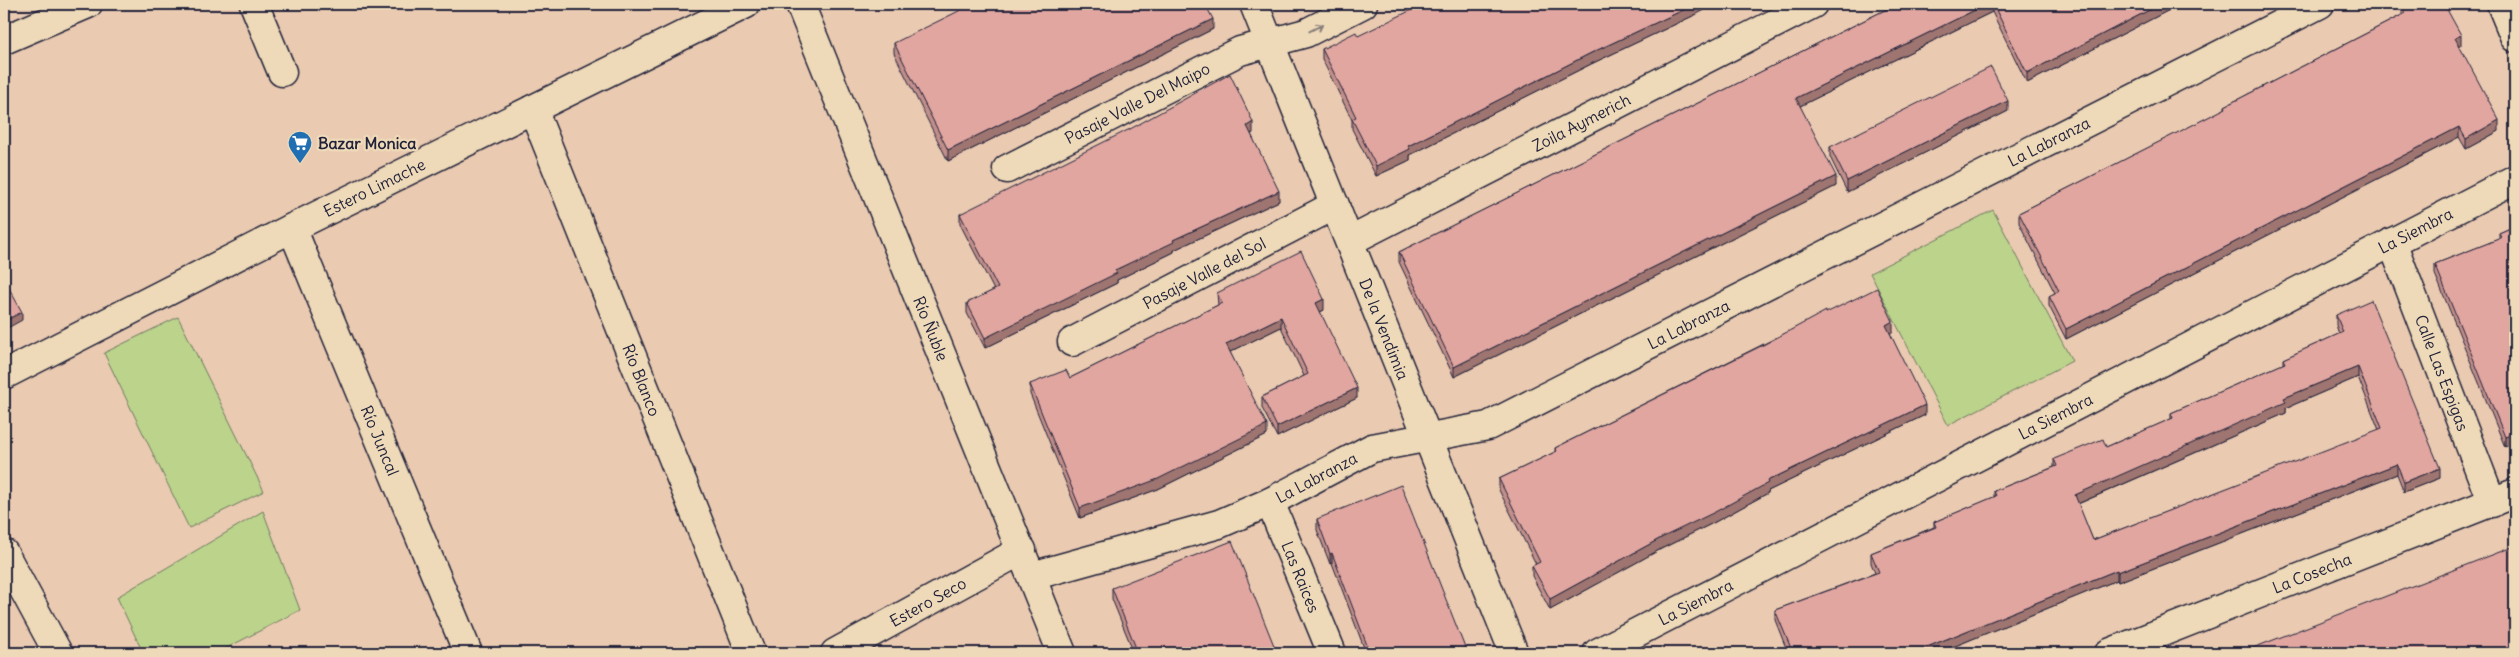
<svg xmlns="http://www.w3.org/2000/svg" width="2519" height="657" font-family="Delius,sans-serif">
  <style>
    .green { fill: #bbd38a; stroke: #6e7a62 }
    .lines { fill: none; stroke-linecap: round; stroke-linejoin: round }
    .minor-casing { stroke: #22223b; stroke-width: 31 }
    .minor { stroke: #eedab8; stroke-width: 28 }
    .wall { fill: #c28f8a; stroke: #22223b; fill-rule: evenodd }
    .shaded-wall { fill: #9e7470; stroke: #22223b }
    .building { fill: #e1a6a0; stroke: #22223b; fill-rule: evenodd }
    .oneway { stroke: #887e7a }
    .labels { text-anchor: middle; stroke-width: 4.5; stroke-linejoin: round; paint-order: stroke }
    .street-label { font-size: 16px; fill: #22223b; stroke: #eedab8 }
    .poi-label { font-size: 16px; font-weight: bold; fill: #22223b; stroke: #eedab8; text-anchor: start }
  </style>
  <rect width="100%" height="100%" fill="#eacab1"/>
  <filter id="ink" filterUnits="userSpaceOnUse"><feTurbulence type="fractalNoise" baseFrequency=".02" numOctaves="2"/><feDisplacementMap in="SourceGraphic" scale="10" xChannelSelector="R" yChannelSelector="G"/><feConvolveMatrix kernelMatrix="1 2 1 2 8 2 1 2 1" color-interpolation-filters="sRGB"/></filter>
  <g filter="url(#ink)">
    <g class="green">
      <polygon points="1993,210 2072,361 1948,425 1870,273"/>
      <polygon points="178,317 264,491 189,528 104,353"/>
      <polygon points="263,511 300,610 217,653 143,653 117,597"/>
    </g>
    <g class="lines">
      <defs>
        <g id="minor">
          <polyline points="254,4 282,72"/>
          <path id="s1" d="M800 4 1062 653"/>
          <path id="s2" d="M1254 4 1514 653"/>
          <polyline points="2501,4 2515,38"/>
          <polyline points="4,40 88,4"/>
          <path id="s3" d="M533 109 751 653"/>
          <path id="s4" d="M1007 169 1240 51 1306 33 1363 4"/>
          <path id="s5" d="M292 228 468 653"/>
          <path id="s6" d="M1350 241 1813 4"/>
          <path id="s7" d="M2392 242 2492 503"/>
          <path id="s8" d="M1072 342 1335 205"/>
          <path id="s9" d="M4 375 292 228 746 4"/>
          <path id="s10" d="M1270 502 1332 653"/>
          <polyline points="4,553 58,653"/>
          <path id="s11" d="M1032 576 1219 524 1270 502 1372 448 1488 426 2320 4"/>
          <path id="s12" d="M835 653 1022 550"/>
          <path id="s13" d="M1597 653 2515 179"/>
          <path id="s14" d="M2109 653 2515 493"/>
        </g>
      </defs>
      <use href="#minor" class="minor-casing"/>
      <use href="#minor" class="minor"/>
    </g>
    <g class="wall">
      <polygon points="1897,4 2181,4 2027,83 1992,12 1800,106 1836,186 1454,377 1399,262 1399,252"/>
      <polygon points="2402,6 2461,45 2459,46 2499,131 2466,149 2459,137 2066,339 2049,306 2049,296 2055,293 2019,223 2019,213 2225,109 2225,106 2402,15"/>
      <polygon points="1697,14 1591,64 1410,155 1410,160 1376,176 1352,129 1352,120 1322,59 1322,49 1358,36"/>
      <polygon points="1213,29 948,161 894,53 894,43"/>
      <polygon points="2008,111 1847,192 1830,157 1830,147"/>
      <polygon points="1253,133 1251,134 1279,201 1174,250 1174,252 1117,280 1117,283 985,348 967,313 967,303 994,290 960,224 960,214"/>
      <polygon points="2515,226 2505,447 2435,274 2435,264 2499,239 2499,233"/>
      <polygon points="1217,293 1324,310 1320,312 1357,398 1277,437 1262,408 1262,397 1304,376 1281,327 1230,352 1267,435 1158,489 1080,518 1030,394 1030,384 1070,378 1218,305"/>
      <polygon points="1826,313 1893,332 1890,333 1925,415 1768,491 1768,493 1715,522 1661,549 1550,610 1532,576 1532,566 1536,564 1499,490 1499,479 1555,452 1555,448"/>
      <path d="M2336 315 2440 478 2404 492 2397 474 2118 582 2117 580 1938 653H1788L1775 620V610L1875 573 1871 563V553L1934 527V522L1994 497V491L2054 467V459L2106 447 2171 419V413L2283 364V359L2339 334 2336 325ZM2358 377 2379 430 2093 540 2078 504 2286 413V408Z"/>
      <polygon points="1317,519 1467,653 1366,653 1332,563 1330,564 1317,530"/>
      <polygon points="1112,588 1277,653 1134,653 1112,599"/>
    </g>
    <g class="shaded-wall">
      <polygon points="1696,4 1716,4 1697,14 1591,64 1410,155 1410,160 1376,176 1376,166 1408,146 1591,53"/>
      <polygon points="1987,4 1992,4 1992,12 1796,108 1796,98"/>
      <polygon points="2161,4 2181,4 2027,83 2027,73"/>
      <polygon points="1213,19 1213,29 948,161 948,150"/>
      <polygon points="2461,35 2461,45 2455,49 2455,38"/>
      <polygon points="2008,101 2008,111 1847,192 1847,181"/>
      <polygon points="2499,120 2499,131 2466,149 2466,139"/>
      <polygon points="1253,122 1253,133 1247,136 1247,126"/>
      <polygon points="2459,127 2459,137 2066,339 2066,329"/>
      <polygon points="1836,176 1836,186 1454,377 1454,367"/>
      <polygon points="1279,191 1279,201 1174,250 1174,252 1117,280 1117,283 985,348 985,338 1173,240"/>
      <polygon points="1324,299 1324,310 1316,314 1316,303"/>
      <polygon points="22,312 22,320 4,330 4,321"/>
      <polygon points="1281,317 1281,327 1226,354 1226,344"/>
      <polygon points="1893,321 1893,332 1886,335 1886,325"/>
      <polygon points="2358,367 2358,377 2286,408 2286,413 2075,505 2075,495 2284,398"/>
      <polygon points="1357,388 1357,398 1277,437 1277,427"/>
      <polygon points="1925,405 1925,415 1768,491 1768,493 1715,522 1661,549 1550,610 1550,599 1661,538 1767,481"/>
      <polygon points="1267,425 1267,435 1158,489 1080,518 1080,508"/>
      <polygon points="2515,433 2515,443 2505,447 2505,437"/>
      <polygon points="2397,464 2397,474 2118,582 2118,572"/>
      <polygon points="2440,468 2440,478 2404,492 2404,482"/>
      <polygon points="1332,553 1332,563 1330,564 1330,554"/>
      <polygon points="2117,570 2117,580 1938,653 1912,653"/>
    </g>
    <g class="building">
      <polygon points="973,4 1205,4 1213,19 948,150 894,43"/>
      <polygon points="1424,4 1696,4 1591,53 1408,146 1410,149 1376,166 1352,119 1356,117 1322,49 1356,32 1358,36"/>
      <polygon points="1897,4 1987,4 1796,98 1836,176 1454,367 1399,252"/>
      <polygon points="1993,4 2161,4 2027,73"/>
      <polygon points="2406,4 2444,4 2461,35 2455,38 2499,120 2466,139 2459,127 2066,329 2049,296 2059,291 2019,213 2226,108 2225,106 2406,13 2402,6"/>
      <polygon points="1991,67 2008,101 1847,181 1830,147"/>
      <polygon points="1230,74 1253,122 1247,126 1279,191 1173,240 1174,242 1115,270 1117,273 985,338 967,303 998,288 960,214 1132,128"/>
      <polygon points="2515,226 2515,433 2505,437 2435,264 2501,238 2499,233"/>
      <polygon points="1301,251 1324,299 1316,303 1357,388 1277,427 1262,397 1308,374 1281,317 1226,344 1267,425 1158,479 1080,508 1030,384 1066,370 1070,378 1222,303 1217,293"/>
      <polygon points="4,279 22,312 4,321"/>
      <polygon points="1877,288 1893,321 1886,325 1925,405 1767,481 1768,483 1715,512 1661,538 1550,599 1532,566 1540,562 1499,479 1557,451 1555,448 1763,345 1826,311 1826,313"/>
      <path d="M2371 300 2440 468 2404 482 2397 464 2118 572 2117 570 1912 653H1793L1775 610 1879 572 1871 553 1936 527 1934 522 1996 496 1994 491 2057 466 2054 459 2103 439 2106 447 2173 418 2171 413 2285 363 2283 359 2343 332 2336 315ZM2358 367 2382 428 2093 540 2075 495 2286 402 2284 398Z"/>
      <polygon points="1401,485 1467,653 1370,653 1332,553 1330,554 1317,519"/>
      <polygon points="1232,541 1277,653 1138,653 1112,588"/>
      <polygon points="2515,546 2515,653 2240,653"/>
    </g>
    <defs><path id="oneway-shaft" d="M-6 0H5M1.5-3L5.5 0L1.5 3" fill="none" stroke-width="1.6" stroke-linecap="round" stroke-linejoin="round" transform="scale(1.25)"/></defs>
    <use class="oneway" href="#oneway-shaft" transform="translate(1316 28) rotate(-27)"/>
  </g>
  <defs>
    <symbol id="supermarket-pin" viewBox="-11 -11 22 30"><path d="M0 17L-7.5 6A9.5 9.5 0 1 1 7.5 6Z" fill="#1f6fb2" stroke="#eedab8"/><path d="M-6-5.5h2.5l.6 2H6L4.5 2H-2.5L-4.4-4H-6ZM-1.5 3.2a1.3 1.3 0 1 0 .1 0ZM3 3.2a1.3 1.3 0 1 0 .1 0Z" fill="#fff"/></symbol>
  </defs>
  <g fill-rule="evenodd">
    <use href="#supermarket-pin" x="286" y="129" width="28" height="38"/>
  </g>
  <g class="labels">
    <g class="street-label">
      <text dy="6" stroke="none"><textPath href="#s4" startOffset="146">Pasaje Valle Del Maipo</textPath></text>
      <text dy="6" stroke="none"><textPath href="#s6" startOffset="260">Zoila Aymerich</textPath></text>
      <text dy="6" stroke="none"><textPath href="#s11" startOffset="1112">La Labranza</textPath></text>
      <text dy="6" stroke="none"><textPath href="#s9" startOffset="415">Estero Limache</textPath></text>
      <text dy="6" stroke="none"><textPath href="#s13" startOffset="921">La Siembra</textPath></text>
      <text dy="6" stroke="none"><textPath href="#s8" startOffset="149">Pasaje Valle del Sol</textPath></text>
      <text dy="6" stroke="none"><textPath href="#s11" startOffset="708">La Labranza</textPath></text>
      <text dy="6" stroke="none"><textPath href="#s1" startOffset="350">Río Ñuble</textPath></text>
      <text dy="6" stroke="none"><textPath href="#s2" startOffset="350">De la Vendimia</textPath></text>
      <text dy="6" stroke="none"><textPath href="#s7" startOffset="140">Calle Las Espigas</textPath></text>
      <text dy="6" stroke="none"><textPath href="#s3" startOffset="292">Río Blanco</textPath></text>
      <text dy="6" stroke="none"><textPath href="#s13" startOffset="516">La Siembra</textPath></text>
      <text dy="6" stroke="none"><textPath href="#s5" startOffset="230">Río Juncal</textPath></text>
      <text dy="6" stroke="none"><textPath href="#s11" startOffset="302">La Labranza</textPath></text>
      <text dy="6" stroke="none"><textPath href="#s14" startOffset="218">La Cosecha</textPath></text>
      <text dy="6" stroke="none"><textPath href="#s10" startOffset="81">Las Raices</textPath></text>
      <text dy="6" stroke="none"><textPath href="#s12" startOffset="106">Estero Seco</textPath></text>
      <text dy="6" stroke="none"><textPath href="#s13" startOffset="111">La Siembra</textPath></text>
    </g>
    <g class="poi-label">
      <text x="318" y="149">Bazar Monica</text>
    </g>
  </g>
  <rect width="2519" height="657" fill="none" stroke="#eedab8" stroke-width="20"/>
  <rect x="10" y="10" width="2499" height="637" fill="none" stroke="#22223b" stroke-width="2" filter="url(#ink)"/>
</svg>
